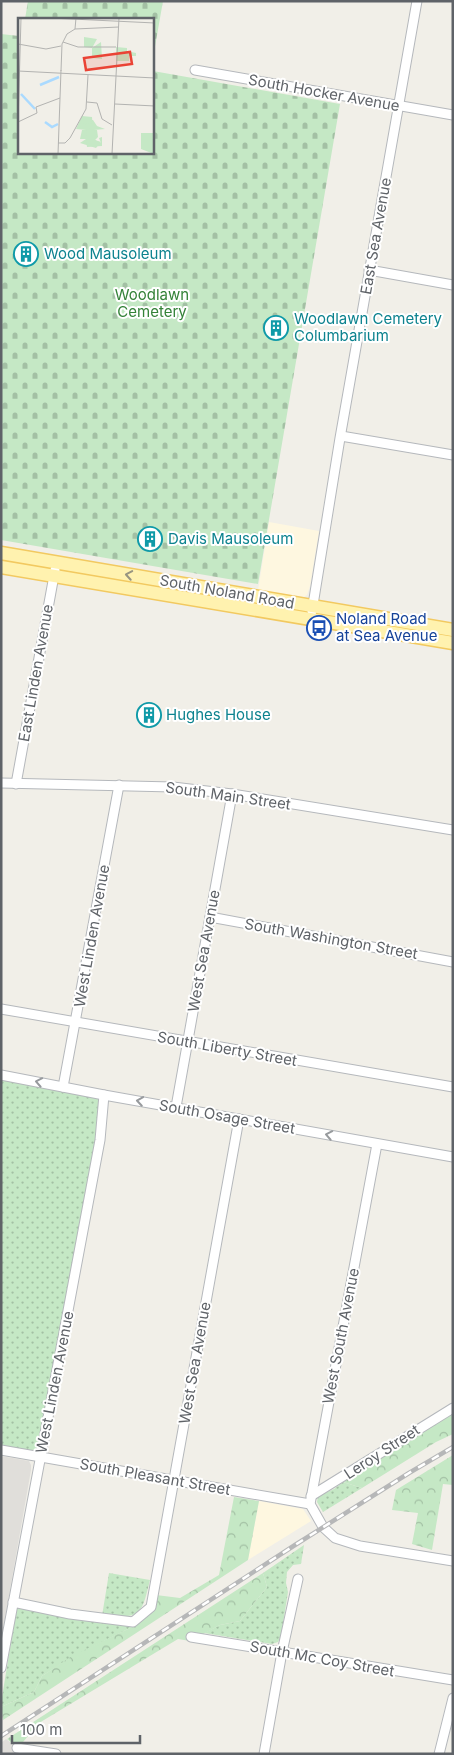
<svg xmlns="http://www.w3.org/2000/svg" width="454" height="1755" font-family="Inter,sans-serif">
  <style>
    .commercial { fill: #fef7e0 }
    .industrial { fill: #e0deda }
    .grass { fill: url(#grass-dots) }
    .forest { fill: url(#forest-crowns) }
    .cemetery { fill: url(#cemetery-stones) }
    .lines { fill: none; stroke-linecap: round; stroke-linejoin: round }
    .street-casing { stroke: #b5b8bc; stroke-width: 11 }
    .primary-casing { stroke: #f2c960; stroke-width: 15 }
    .street { stroke: #fff; stroke-width: 9 }
    .primary { stroke: #fff2af; stroke-width: 12 }
    .rail-casing { stroke: #b6b7b8; stroke-width: 4.5 }
    .rail { stroke: #fff; stroke-width: 2.5; stroke-dasharray: 8; stroke-linecap: butt }
    .oneway { stroke: #979581 }
    .oneway2 { stroke: #979a9d }
    .labels { text-anchor: middle; stroke-width: 4; stroke-linejoin: round; paint-order: stroke }
    .street-label { font-size: 15px; fill: #5f6368; stroke: #fff }
    .culture-label { font-size: 15px; fill: #0d838f; stroke: #fff; text-anchor: start }
    .park-label { font-size: 15px; fill: #348238; stroke: #fff }
    .transit-label { font-size: 15px; fill: #164399; stroke: #fff; text-anchor: start }
    .inset-river { fill: none; stroke: #aadaff; stroke-width: 2.5 }
    .inset-road { fill: none; stroke: #b3b3b1; stroke-width: 1 }
    .view { fill: #ea4335; fill-opacity: 0.15; stroke: #ea4335; stroke-width: 2.5 }
    .inset-edge { fill: none; stroke: #5f6368; stroke-width: 2.5 }
  </style>
  <defs>
    <pattern id="grass-dots" width="8" height="8" patternUnits="userSpaceOnUse" patternTransform="scale(1.25)"><rect width="8" height="8" fill="#c5e8c5"/><path d="M2 2h.1M6 6h.1" fill="none" stroke="#a3c0a4" stroke-width="1.8" stroke-linecap="round"/></pattern>
    <pattern id="forest-crowns" width="20" height="18" patternUnits="userSpaceOnUse" patternTransform="scale(1.25)"><rect width="20" height="18" fill="#c5e8c5"/><path d="M2 6a3 3 0 1 1 6 0M12 15a3 3 0 1 1 6 0" fill="none" stroke="#a3c0a4"/></pattern>
    <pattern id="cemetery-stones" width="16" height="16" patternUnits="userSpaceOnUse" patternTransform="scale(1.25)"><rect width="16" height="16" fill="#c5e8c5"/><path d="M2 7V4a2 2 0 0 1 4 0v3zM10 15v-3a2 2 0 0 1 4 0v3z" fill="#a3c0a4"/></pattern>
  </defs>
  <rect width="100%" height="100%" fill="#f1efe8"/>
  <g class="commercial">
    <polygon points="269,522 319,531 310,586 307,595 304,597 258,590"/>
    <polygon points="259,1501 303,1509 311,1521 248,1560"/>
  </g>
  <g class="industrial">
    <polygon points="1,1456 29,1461 31,1465 31,1470 1,1641"/>
    <polygon points="6,1739 18,1748 32,1754 1,1754 1,1743"/>
  </g>
  <g class="grass">
    <polygon points="1,1076 104,1095 41,1458 1,1450"/>
    <polygon points="343,1482 362,1488 323,1512 317,1502 318,1496 334,1489"/>
    <polygon points="304,1545 301,1564 293,1565 287,1572 286,1583 288,1592 281,1636 278,1642 272,1644 204,1633 220,1625 240,1621 267,1587 263,1573"/>
    <path d="M109 1573 150 1580C141 1617 141 1618 102 1616Z"/>
    <polygon points="17,1606 74,1618 132,1627 72,1657 42,1676 34,1692 1,1707 2,1697"/>
  </g>
  <g class="forest">
    <polygon points="453,1414 453,1434 436,1442 362,1488 343,1482 396,1447"/>
    <polygon points="453,1455 453,1485 443,1484 432,1550 412,1544 418,1513 392,1510 396,1490"/>
    <polygon points="234,1497 259,1501 248,1560 3,1720 1,1707 34,1692 42,1676 72,1656 132,1627 154,1610 156,1595 180,1598 219,1575"/>
    <polygon points="263,1573 267,1587 240,1621 220,1625 190,1641 178,1639 39,1723 18,1748 7,1739"/>
  </g>
  <g class="cemetery">
    <polygon points="28,1 163,1 153,58 152,19 25,19"/>
    <polygon points="1,34 19,36 19,152 152,152 153,71 340,104 258,584 1,540"/>
  </g>
  <g class="lines">
    <defs>
      <g id="street">
        <polyline points="195,70 453,115"/>
        <polyline points="369,270 453,285"/>
        <polyline points="341,436 453,455"/>
        <polyline points="312,611 340,438 417,1"/>
        <polyline points="1,783 173,787 232,794 453,830"/>
        <polyline points="16,784 55,570"/>
        <polyline points="210,917 453,962"/>
        <polyline points="1,1009 453,1087"/>
        <polyline points="1,1075 104,1095 453,1157"/>
        <polyline points="63,1087 119,785"/>
        <polyline points="176,1107 232,794"/>
        <polyline points="377,1144 310,1504 323,1527 335,1538 360,1546 453,1561"/>
        <polyline points="1,1450 310,1504"/>
        <polyline points="311,1496 453,1408"/>
        <polyline points="13,1602 70,1614 133,1622 151,1607 239,1119"/>
        <polyline points="191,1637 453,1680"/>
        <polyline points="1,1668 100,1140 104,1095"/>
        <polyline points="17,1748 56,1754"/>
        <polyline points="264,1754 282,1652 298,1579"/>
        <polyline points="439,1754 453,1698"/>
      </g>
      <g id="primary">
        <polyline points="1,553 453,630"/>
        <polyline points="1,567 453,643"/>
      </g>
    </defs>
    <use href="#street" class="street-casing"/>
    <use href="#primary" class="primary-casing"/>
    <use href="#street" class="street"/>
    <use href="#primary" class="primary"/>
    <defs>
      <polyline id="rail" points="1,1736 295,1545 409,1473 453,1447"/>
    </defs>
    <use href="#rail" class="rail-casing"/>
    <use href="#rail" class="rail"/>
  </g>
  <defs><path id="oneway-chevron" d="M-2-3.5L2.5 0L-2 3.5" fill="none" stroke-width="1.6" stroke-linecap="round" stroke-linejoin="round" transform="scale(1.25)"/></defs>
  <use class="oneway" href="#oneway-chevron" transform="translate(129 575) rotate(-170)"/>
  <g class="oneway2">
    <use href="#oneway-chevron" transform="translate(39 1082) rotate(-169)"/>
    <use href="#oneway-chevron" transform="translate(140 1101) rotate(-171)"/>
    <use href="#oneway-chevron" transform="translate(329 1135) rotate(-169)"/>
  </g>
  <defs>
    <symbol id="building-ring" viewBox="-11 -11 22 22"><circle r="9.5" fill="#fff" stroke="#0f9aa8" stroke-width="1.5"/><path d="M-4-6H4V6H1V3H-1V6H-4ZM-2.5-4.3h1.7v1.8h-1.7ZM.8-4.3h1.7v1.8H.8ZM-2.5-1h1.7V.8h-1.7ZM.8-1h1.7V.8H.8Z" fill="#0f9aa8"/></symbol>
    <symbol id="bus-ring" viewBox="-11 -11 22 22"><circle r="9.5" fill="#fff" stroke="#1a4fb4" stroke-width="1.5"/><path d="M-5-6H5V4H4V6H2V4H-2V6H-4V4H-5ZM-3.5-4V0h7V-4ZM-3.5 1.2v1.5H-2V1.2ZM2 1.2v1.5H3.5V1.2Z" fill="#1a4fb4"/></symbol>
  </defs>
  <g fill-rule="evenodd">
    <use href="#building-ring" x="12" y="240" width="28" height="28"/>
    <use href="#building-ring" x="262" y="314" width="28" height="28"/>
    <use href="#building-ring" x="136" y="525" width="28" height="28"/>
    <use href="#bus-ring" x="305" y="614" width="28" height="28"/>
    <use href="#building-ring" x="135" y="701" width="28" height="28"/>
  </g>
  <g class="labels">
    <g class="street-label">
      <text transform="translate(324 93) rotate(10)" y="5">South Hocker Avenue</text>
      <text transform="translate(376 236) rotate(-80)" y="5">East Sea Avenue</text>
      <text transform="translate(227 592) rotate(10)" y="5">South Noland Road</text>
      <text transform="translate(36 673) rotate(-80)" y="5">East Linden Avenue</text>
      <text transform="translate(228 796) rotate(8)" y="5">South Main Street</text>
      <text transform="translate(92 936) rotate(-80)" y="5">West Linden Avenue</text>
      <text transform="translate(331 939) rotate(10)" y="5">South Washington Street</text>
      <text transform="translate(204 951) rotate(-80)" y="5">West Sea Avenue</text>
      <text transform="translate(227 1049) rotate(10)" y="5">South Liberty Street</text>
      <text transform="translate(227 1117) rotate(10)" y="5">South Osage Street</text>
      <text transform="translate(341 1336) rotate(-79)" y="5">West South Avenue</text>
      <text transform="translate(195 1363) rotate(-80)" y="5">West Sea Avenue</text>
      <text transform="translate(55 1382) rotate(-79)" y="5">West Linden Avenue</text>
      <text transform="translate(382 1452) rotate(-33)" y="5">Leroy Street</text>
      <text transform="translate(155 1477) rotate(10)" y="5">South Pleasant Street</text>
      <text transform="translate(322 1659) rotate(10)" y="5">South Mc Coy Street</text>
    </g>
    <g class="culture-label">
      <text x="44" y="259">Wood Mausoleum</text>
      <text x="294" y="324">Woodlawn Cemetery<tspan x="294" dy="17">Columbarium</tspan></text>
      <text x="168" y="544">Davis Mausoleum</text>
      <text x="166" y="720">Hughes House</text>
    </g>
    <g class="park-label">
      <text x="152" y="300">Woodlawn<tspan x="152" dy="17">Cemetery</tspan></text>
    </g>
    <g class="transit-label">
      <text x="336" y="624">Noland Road<tspan x="336" dy="17">at Sea Avenue</tspan></text>
    </g>
  </g>
  <g transform="translate(18 18)">
    <rect width="136" height="136" fill="#f1efe8"/>
    <path d="M66 19 79 21 74 30 83 24 84 41 74 40V30L66 29ZM64 98 74 99 75 112H79L80 119 77 122 83 124 78 130 62 125 68 121V112L58 111ZM123 115H136V136L123 131Z" fill="#c5e8c5"/>
    <path d="M73 102H75L79 108 87 111 76 112 79 113 77 122 83 125 81 120 84 119V128L69 129 68 121H62L64 112H68V118L69 112H74L65 105 74 106Z" fill="#c5e8c5"/>
    <path d="M98 29 109 30V33L118 35V38H111V43H98Z" fill="#c5e8c5"/>
    <path class="inset-river" d="M22 67 41 59M3 76 17 91M27 104 34 109 40 106"/>
    <path class="inset-road" d="M33 0 137 5M57 11 101 9M45 24 60 29H98M0 26 28 31 43 28M0 53 137 60M43 53 44 26 49 16 57 11 58 0M69 84 79 85 84 101 94 107M97 86 137 88M0 104 19 95 18 89 42 80M0 106 3 0M40 125H47L52 120 68 91 70 57M40 136 43 52M94 136 101 0"/>
    <path class="view" d="M112 34 114 46 68 52 66 40Z"/>
    <rect width="136" height="136" class="inset-edge"/>
  </g>
  <rect width="454" height="1755" fill="none" stroke="#5f6368" stroke-width="5"/>
  <path d="M12 1735v8h128v-8" fill="none" stroke="#5f6368" stroke-width="2.5"/>
  <text x="20" y="1735" font-size="15" fill="#5f6368" stroke="#ffffff" stroke-width="4" paint-order="stroke">100 m</text>
</svg>
